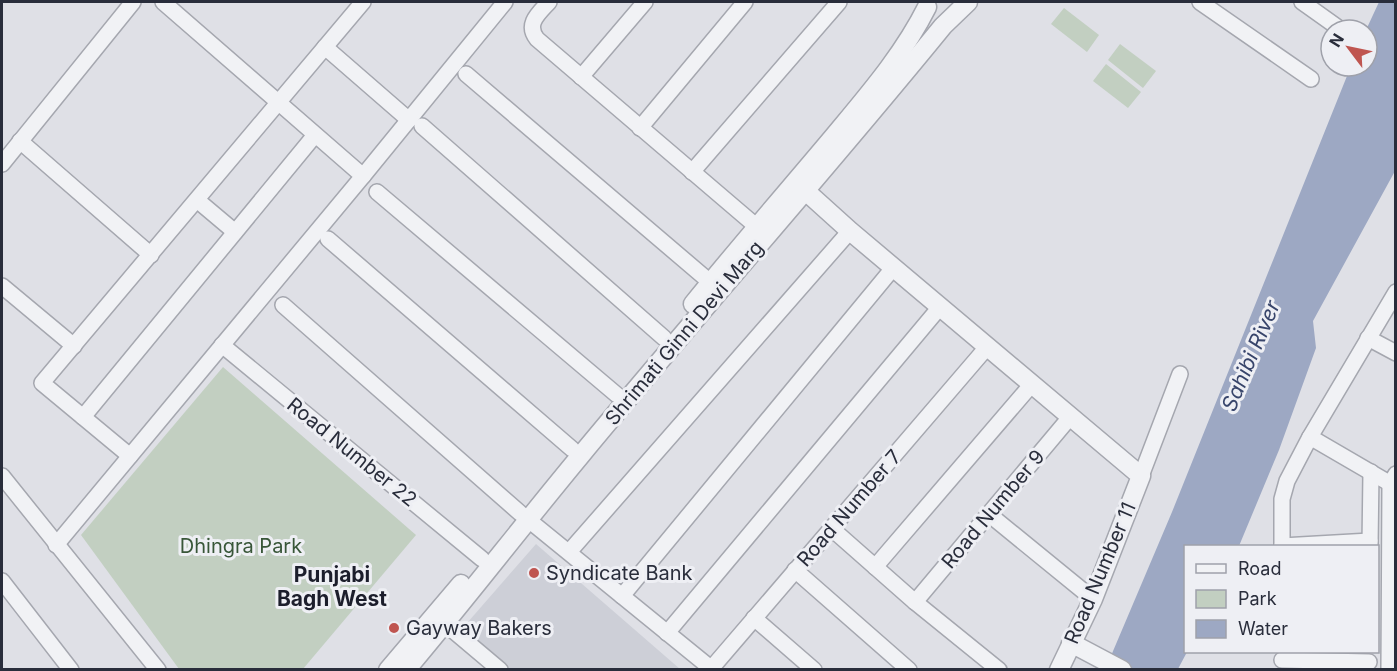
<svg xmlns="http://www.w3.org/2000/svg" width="1397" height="671" font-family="Inter,sans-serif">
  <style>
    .built { fill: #cdcfd7 }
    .green { fill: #c2cfc1 }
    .water { fill: #9da8c3 }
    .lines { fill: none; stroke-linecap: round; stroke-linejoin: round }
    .minor-casing { stroke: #a5a7af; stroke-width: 18 }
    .tertiary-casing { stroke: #a5a7af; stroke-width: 21 }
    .minor { stroke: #f1f2f5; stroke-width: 15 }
    .tertiary { stroke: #f1f2f5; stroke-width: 18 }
    .poi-dot { fill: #bf5550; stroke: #eeeff4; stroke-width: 2 }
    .labels { text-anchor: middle; stroke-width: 6; stroke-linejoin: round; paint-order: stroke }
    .street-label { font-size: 20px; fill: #292d3b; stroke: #eeeff4 }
    .park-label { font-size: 20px; fill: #385638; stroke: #eeeff4 }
    .poi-label { font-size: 20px; fill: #292d3b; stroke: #eeeff4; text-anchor: start }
    .water-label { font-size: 21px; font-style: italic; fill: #38456b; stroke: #eeeff4 }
    .neighbourhood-label { font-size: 21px; font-weight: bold; fill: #1c1e2c; stroke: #eeeff4 }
  </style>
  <rect width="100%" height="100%" fill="#dfe0e6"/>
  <polygon class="built" points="536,544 680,669 507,669 461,630"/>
  <g class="green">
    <polygon points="1064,8 1099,35 1087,52 1051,24"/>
    <polygon points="1120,44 1156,71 1143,88 1108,60"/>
    <polygon points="1106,64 1141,92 1128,108 1093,81"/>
    <polygon points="223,367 416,535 303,669 179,669 81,535"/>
  </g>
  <polygon class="water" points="1379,2 1395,2 1395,171 1313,321 1316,348 1279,450 1239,546 1186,546 1187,652 1178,669 1105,670 1172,512 1351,66 1367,66 1366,30"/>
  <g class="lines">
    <defs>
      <g id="minor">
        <path d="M549 2C539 13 525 24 537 39L756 226"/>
        <polyline points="1200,2 1311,79"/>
        <polyline points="1302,2 1340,29"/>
        <polyline points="325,47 409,120"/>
        <polyline points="466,74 710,282"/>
        <polyline points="581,77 645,2"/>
        <polyline points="422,126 664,338"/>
        <polyline points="640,128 745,2"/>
        <polyline points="20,141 151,255"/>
        <polyline points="2,164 133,2"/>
        <polyline points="692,172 839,2"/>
        <polyline points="363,176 505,2"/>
        <polyline points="377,192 617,395"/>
        <polyline points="197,200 235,232"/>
        <polyline points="328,239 572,449"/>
        <polyline points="2,286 74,346"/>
        <polyline points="283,305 520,513 713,670"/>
        <polyline points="1368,338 1396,353"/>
        <polyline points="222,345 482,559"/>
        <polyline points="83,417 315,135"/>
        <polyline points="1310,437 1396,487"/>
        <polyline points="130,456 42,383 363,2"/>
        <polyline points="2,476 158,670"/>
        <polyline points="1141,476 1180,374"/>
        <polyline points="990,515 1093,599"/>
        <polyline points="831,528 915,602 999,670"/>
        <polyline points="56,545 363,176 163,2"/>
        <polyline points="1282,546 1282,499 1287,481 1310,437 1396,292"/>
        <polyline points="1282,546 1370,541"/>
        <polyline points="1370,546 1371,472"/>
        <polyline points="569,552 850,231"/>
        <polyline points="875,567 1032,384"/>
        <polyline points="795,570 909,670"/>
        <polyline points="2,581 71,670"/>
        <polyline points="622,596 894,267"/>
        <polyline points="915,602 1071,416"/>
        <polyline points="436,616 500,670"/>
        <polyline points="754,618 814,670"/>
        <polyline points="667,633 940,307"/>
        <polyline points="1282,660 1369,662"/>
        <polyline points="710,670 988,346"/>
        <polyline points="1389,670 1390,484 1396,474"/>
      </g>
      <g id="tertiary">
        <polyline points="799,185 850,231 1141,476 1093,599 1059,670"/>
        <path d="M693 304C739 247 787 192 834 136 868 95 903 55 927 7"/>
        <polyline points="1071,643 1122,670"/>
        <polyline points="388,670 461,584"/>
        <path d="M406 670C466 599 522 526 581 455 700 311 825 171 943 26L968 2"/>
      </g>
    </defs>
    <use href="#minor" class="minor-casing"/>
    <use href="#tertiary" class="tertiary-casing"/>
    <use href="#minor" class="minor"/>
    <use href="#tertiary" class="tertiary"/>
  </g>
  <g class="poi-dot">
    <circle cx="534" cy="573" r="6"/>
    <circle cx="394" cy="628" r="6"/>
  </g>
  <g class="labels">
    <g class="street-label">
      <text transform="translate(684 333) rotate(-50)" y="7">Shrimati Ginni Devi Marg</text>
      <text transform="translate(352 452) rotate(39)" y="7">Road Number 22</text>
      <text transform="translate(849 508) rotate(-49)" y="7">Road Number 7</text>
      <text transform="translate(993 509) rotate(-50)" y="7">Road Number 9</text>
      <text transform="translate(1100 573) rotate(-67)" y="7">Road Number 11</text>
    </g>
    <g class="park-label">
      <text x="241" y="553">Dhingra Park</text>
    </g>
    <g class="poi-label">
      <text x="546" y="580">Syndicate Bank</text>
      <text x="406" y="635">Gayway Bakers</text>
    </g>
    <g class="water-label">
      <text transform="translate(1251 356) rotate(-67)" y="7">Sahibi River</text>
    </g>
    <g class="neighbourhood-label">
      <text x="332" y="582">Punjabi<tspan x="332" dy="24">Bagh West</tspan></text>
    </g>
  </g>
  <rect width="1397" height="671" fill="none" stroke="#292d3b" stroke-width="6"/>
  <rect x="1184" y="545" width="195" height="108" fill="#eeeff4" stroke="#9fa1aa" stroke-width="1.5"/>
  <rect x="1196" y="564" width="30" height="9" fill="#f1f2f5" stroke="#9fa1aa" stroke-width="1.5"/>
  <text x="1238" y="575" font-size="18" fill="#292d3b">Road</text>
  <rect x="1196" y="590" width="30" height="18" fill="#c2cfc1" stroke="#9fa1aa" stroke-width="1.5"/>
  <text x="1238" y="605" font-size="18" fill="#292d3b">Park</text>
  <rect x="1196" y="620" width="30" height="18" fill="#9da8c3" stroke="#9fa1aa" stroke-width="1.5"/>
  <text x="1238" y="635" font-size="18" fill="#292d3b">Water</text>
  <g transform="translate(1349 48) rotate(302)"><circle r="28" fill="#eeeff4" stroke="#9fa1aa" stroke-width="1.5"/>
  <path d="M0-4.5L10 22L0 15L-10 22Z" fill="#bf5550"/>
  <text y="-9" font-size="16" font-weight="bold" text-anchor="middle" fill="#292d3b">N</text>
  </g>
</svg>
